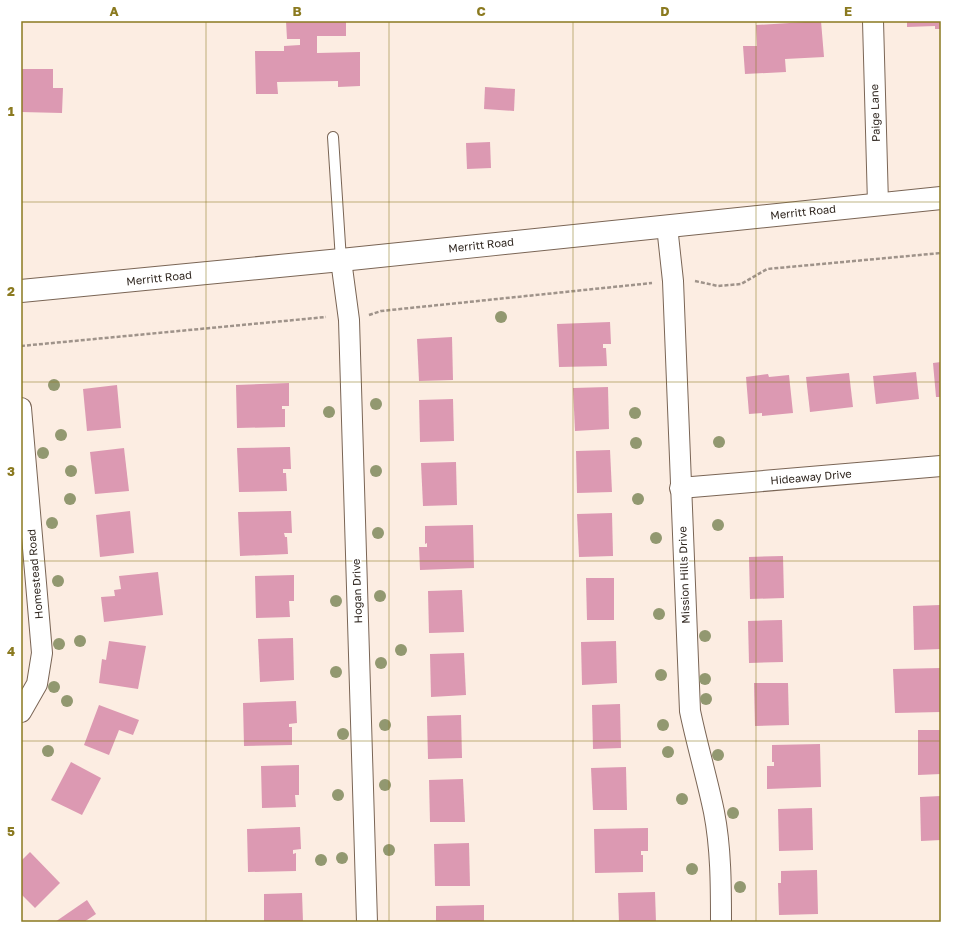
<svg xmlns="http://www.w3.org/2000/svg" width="962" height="943" font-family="'Golos Text',sans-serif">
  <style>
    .building { fill: #dc99b2 }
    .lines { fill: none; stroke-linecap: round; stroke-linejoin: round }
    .lane-casing { stroke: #7a6555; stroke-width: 12 }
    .street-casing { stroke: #7a6555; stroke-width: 22 }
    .secondary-casing { stroke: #7a6555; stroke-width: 24 }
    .path { stroke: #9f938a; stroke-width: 2.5; stroke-dasharray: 4 2; stroke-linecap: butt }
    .lane { stroke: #fff; stroke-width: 10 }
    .street { stroke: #fff; stroke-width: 20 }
    .secondary { stroke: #fff; stroke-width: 22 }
    .tree { fill: #929870 }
    .grid { fill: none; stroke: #8b7a20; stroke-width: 1; stroke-opacity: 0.55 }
    .labels { text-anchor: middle; stroke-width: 3; stroke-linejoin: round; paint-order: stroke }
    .street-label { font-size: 11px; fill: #2f261f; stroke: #fff }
    .neatline { fill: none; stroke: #8b7a20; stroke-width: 1.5 }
    .grid-label { font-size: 13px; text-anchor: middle; font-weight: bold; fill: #8b7a20 }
  </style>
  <rect width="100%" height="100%" fill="#fcede2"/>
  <g class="building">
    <polygon points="286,21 346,21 346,36 317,36 317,53 360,52 360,86 338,87 338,81 277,82 278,94 256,94 255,51 284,51 284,46 300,45 300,39 287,39"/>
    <polygon points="821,21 824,57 785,59 786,72 745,74 743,46 757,46 756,25"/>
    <polygon points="907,21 941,21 941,29 935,29 935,26 907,27"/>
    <polygon points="21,69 53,69 53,88 63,88 62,113 21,112"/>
    <polygon points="485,87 515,89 514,111 484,109"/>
    <polygon points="490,142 491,168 467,169 466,143"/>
    <polygon points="610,322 611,344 603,344 603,348 606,348 607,366 559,367 557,324"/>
    <polygon points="452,337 453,380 419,381 417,339"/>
    <polygon points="941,362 941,397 936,397 933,363"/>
    <polygon points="916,372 919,399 876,404 873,376"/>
    <polygon points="849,373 853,407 810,412 806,377"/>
    <polygon points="768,374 769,377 789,375 793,413 762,416 762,413 749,414 746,377"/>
    <polygon points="289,383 289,406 282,406 282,409 285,409 285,427 237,428 236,385"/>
    <polygon points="117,385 121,428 87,431 83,389"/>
    <polygon points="608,387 609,429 575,431 573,388"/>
    <polygon points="453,399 454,441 420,442 419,400"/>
    <polygon points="290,447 291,469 283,469 283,473 286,473 287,491 239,492 237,448"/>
    <polygon points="124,448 129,491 95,494 90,452"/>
    <polygon points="610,450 612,492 577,493 576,451"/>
    <polygon points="456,462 457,505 423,506 421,463"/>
    <polygon points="130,511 134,553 100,557 96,515"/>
    <polygon points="291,511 292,533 284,533 285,537 287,537 288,554 240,556 238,512"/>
    <polygon points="612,513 613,556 579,557 577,514"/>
    <polygon points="473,525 474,568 420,570 419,547 427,547 427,543 425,544 425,526"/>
    <polygon points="783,556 784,598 750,599 749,557"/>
    <polygon points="158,572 163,615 104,622 101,597 115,596 114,590 121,589 119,576"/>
    <polygon points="294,575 294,601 289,601 290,617 256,618 255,576"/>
    <polygon points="586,578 614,578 614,620 587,620"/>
    <polygon points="462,590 464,632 429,633 428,591"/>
    <polygon points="940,605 941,649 914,650 913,606"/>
    <polygon points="782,620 783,662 749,663 748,621"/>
    <polygon points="293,638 294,680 260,682 258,639"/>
    <polygon points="109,641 146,646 138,689 99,683 102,659 106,660"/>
    <polygon points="616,641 617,683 582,685 581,642"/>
    <polygon points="464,653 466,695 431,697 430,654"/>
    <polygon points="941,668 941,691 940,691 941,712 895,713 893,669"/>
    <polygon points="754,683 788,683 789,725 755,726"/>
    <polygon points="296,701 297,723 289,724 289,727 292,727 292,745 244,746 243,703"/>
    <polygon points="620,704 621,748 593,749 592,705"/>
    <polygon points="99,705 139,720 133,735 119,730 109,755 84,745"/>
    <polygon points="461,715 462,758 428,759 427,716"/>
    <polygon points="918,730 941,730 941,774 918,775"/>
    <polygon points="820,744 821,787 767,789 767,766 774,766 774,762 772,762 772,745"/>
    <polygon points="71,762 101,778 82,815 51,800"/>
    <polygon points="299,765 299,795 295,795 296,807 262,808 261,766"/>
    <polygon points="626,767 627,810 593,810 591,768"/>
    <polygon points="463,779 465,822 430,822 429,780"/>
    <polygon points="941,796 941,840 921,841 920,797"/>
    <polygon points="812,808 813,850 779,851 778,809"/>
    <polygon points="300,827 301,849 293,850 293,854 296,853 296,871 248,872 247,829"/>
    <polygon points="648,828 648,851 641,851 641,855 643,855 643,872 595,873 594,829"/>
    <polygon points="469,843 470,886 435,886 434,844"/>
    <polygon points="30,852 60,883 35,908 21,894 21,861"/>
    <polygon points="817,870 818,914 779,915 778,883 781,883 781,871"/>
    <polygon points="655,892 656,922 619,922 618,893"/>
    <polygon points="302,893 303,922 264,922 264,894"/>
    <polygon points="87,900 96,914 84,922 55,922"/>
    <polygon points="484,905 484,922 436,922 436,906"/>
  </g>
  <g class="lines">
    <defs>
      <polyline id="lane" points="333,137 341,260"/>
      <g id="street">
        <polyline points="873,21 878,204"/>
        <path d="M667 226 673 281 690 711C697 745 707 778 714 812 721 848 721 886 721 922"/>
        <polyline points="341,260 349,320 367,922"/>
        <polyline points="21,408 42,653 37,684 21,712"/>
        <polyline points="680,488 941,466"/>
      </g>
      <polyline id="secondary" points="21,291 341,260 941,198"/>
    </defs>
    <use href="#lane" class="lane-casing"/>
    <use href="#street" class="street-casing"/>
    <use href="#secondary" class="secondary-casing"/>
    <g class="path">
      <polyline points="695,281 718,286 741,284 767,269 941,253"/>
      <polyline points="369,315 381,311 652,283"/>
      <polyline points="21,346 326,317"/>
    </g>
    <use href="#lane" class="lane"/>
    <use href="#street" class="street"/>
    <use href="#secondary" class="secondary"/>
  </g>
  <g class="tree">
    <circle cx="501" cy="317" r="6"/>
    <circle cx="54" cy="385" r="6"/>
    <circle cx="376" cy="404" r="6"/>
    <circle cx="329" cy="412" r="6"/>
    <circle cx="635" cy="413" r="6"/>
    <circle cx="61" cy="435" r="6"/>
    <circle cx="719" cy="442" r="6"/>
    <circle cx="636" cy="443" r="6"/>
    <circle cx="43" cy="453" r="6"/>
    <circle cx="71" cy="471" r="6"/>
    <circle cx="376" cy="471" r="6"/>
    <circle cx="70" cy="499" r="6"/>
    <circle cx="638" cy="499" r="6"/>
    <circle cx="52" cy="523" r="6"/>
    <circle cx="718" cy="525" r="6"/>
    <circle cx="378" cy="533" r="6"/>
    <circle cx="656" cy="538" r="6"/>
    <circle cx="58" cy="581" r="6"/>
    <circle cx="380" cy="596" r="6"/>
    <circle cx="336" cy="601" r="6"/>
    <circle cx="659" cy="614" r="6"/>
    <circle cx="705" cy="636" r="6"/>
    <circle cx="80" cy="641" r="6"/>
    <circle cx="59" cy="644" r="6"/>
    <circle cx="401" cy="650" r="6"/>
    <circle cx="381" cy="663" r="6"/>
    <circle cx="336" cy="672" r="6"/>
    <circle cx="661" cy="675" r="6"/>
    <circle cx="705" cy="679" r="6"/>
    <circle cx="54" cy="687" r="6"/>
    <circle cx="706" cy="699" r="6"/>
    <circle cx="67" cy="701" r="6"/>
    <circle cx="385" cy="725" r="6"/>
    <circle cx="663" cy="725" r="6"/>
    <circle cx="343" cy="734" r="6"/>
    <circle cx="48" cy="751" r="6"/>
    <circle cx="668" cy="752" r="6"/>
    <circle cx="718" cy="755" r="6"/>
    <circle cx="385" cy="785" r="6"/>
    <circle cx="338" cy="795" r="6"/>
    <circle cx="682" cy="799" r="6"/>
    <circle cx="733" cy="813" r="6"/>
    <circle cx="389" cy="850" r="6"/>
    <circle cx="342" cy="858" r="6"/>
    <circle cx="321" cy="860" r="6"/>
    <circle cx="692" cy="869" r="6"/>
    <circle cx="740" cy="887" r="6"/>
  </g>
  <path class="grid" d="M206 21V922M389 21V922M573 21V922M756 21V922M21 202H941M21 382H941M21 561H941M21 741H941"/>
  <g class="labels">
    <g class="street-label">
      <text transform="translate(875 113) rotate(-92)" y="4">Paige Lane</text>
      <text transform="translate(803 212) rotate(-6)" y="4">Merritt Road</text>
      <text transform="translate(481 245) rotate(-6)" y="4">Merritt Road</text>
      <text transform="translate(159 278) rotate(-6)" y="4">Merritt Road</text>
      <text transform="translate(811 477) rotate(-5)" y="4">Hideaway Drive</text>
      <text transform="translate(35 574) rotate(-95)" y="4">Homestead Road</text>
      <text transform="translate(684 575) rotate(-92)" y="4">Mission Hills Drive</text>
      <text transform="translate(357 591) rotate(-92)" y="4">Hogan Drive</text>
    </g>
  </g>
  <rect width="962" height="943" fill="none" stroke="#ffffff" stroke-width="44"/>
  <rect x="22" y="22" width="918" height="899" class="neatline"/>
  <g class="grid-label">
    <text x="114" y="16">A</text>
    <text x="297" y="16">B</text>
    <text x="481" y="16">C</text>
    <text x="665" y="16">D</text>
    <text x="848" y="16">E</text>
    <text x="11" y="116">1</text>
    <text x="11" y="296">2</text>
    <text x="11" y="476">3</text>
    <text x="11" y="656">4</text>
    <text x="11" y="836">5</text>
  </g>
</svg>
